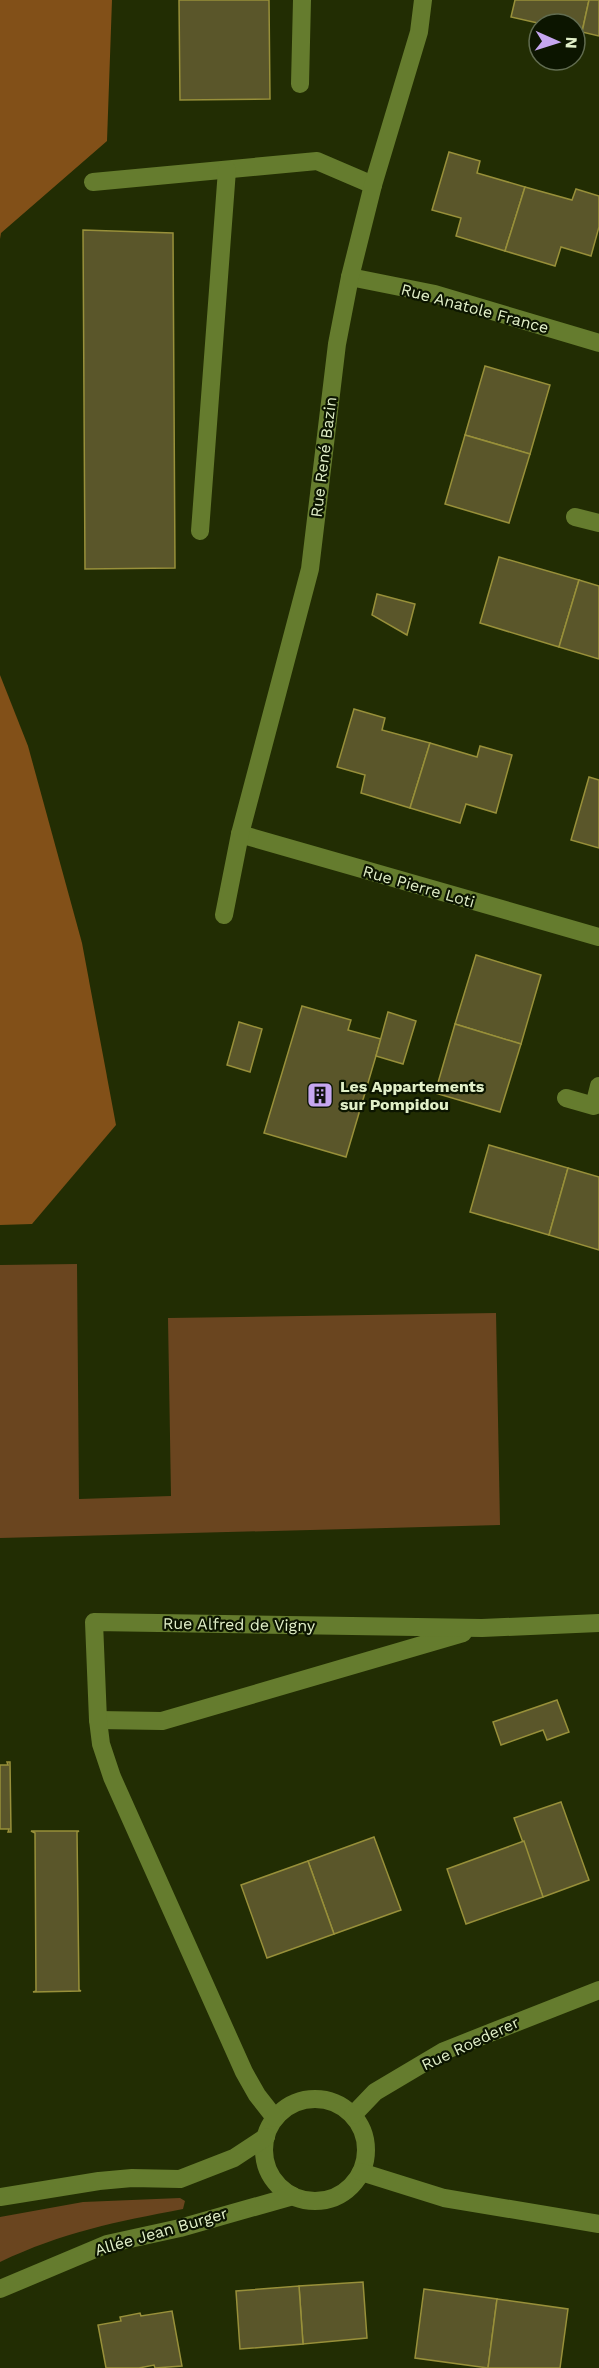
<svg xmlns="http://www.w3.org/2000/svg" width="599" height="2368" font-family="'Work Sans',sans-serif">
  <style>
    .green { fill: #6a451f }
    .forest { fill: #825018 }
    .building { fill: #5a562a; stroke: #98903a; stroke-width: 1.5 }
    .lines { fill: none; stroke-linecap: round; stroke-linejoin: round }
    .service { stroke: #657c2e; stroke-width: 18 }
    .minor { stroke: #657c2e; stroke-width: 18 }
    .labels { text-anchor: middle; stroke-width: 4.5; stroke-linejoin: round; paint-order: stroke }
    .street-label { font-size: 16px; fill: #e1efc8; stroke: #0c1500 }
    .poi-label { font-size: 16px; font-weight: bold; fill: #e1efc8; stroke: #0c1500; text-anchor: start }
  </style>
  <rect width="100%" height="100%" fill="#222d03"/>
  <g class="green">
    <polygon points="77,1264 79,1499 171,1496 168,1318 496,1313 500,1525 0,1538 0,1265"/>
    <path d="M180 2198 185 2201 183 2209C115 2222 63 2232 0 2262V2217L83 2202Z"/>
  </g>
  <g class="forest">
    <polygon points="0,0 112,0 107,141 1,233 0,239"/>
    <polygon points="0,675 28,746 82,943 116,1125 32,1224 0,1225"/>
  </g>
  <g class="building">
    <polygon points="179,0 269,0 270,99 180,100"/>
    <polygon points="515,0 589,0 582,32 575,31 575,24 542,24 511,17"/>
    <polygon points="589,0 599,0 599,36 582,32"/>
    <polygon points="449,152 480,161 477,173 525,187 505,251 456,236 461,218 432,210"/>
    <polygon points="525,187 572,200 576,189 599,196 599,227 591,256 561,247 555,266 505,251"/>
    <polygon points="83,230 173,233 175,568 85,569"/>
    <polygon points="485,366 550,385 530,454 465,435"/>
    <polygon points="465,435 530,454 509,523 445,504"/>
    <polygon points="499,557 579,580 559,647 480,623"/>
    <polygon points="579,580 599,586 599,659 559,647"/>
    <polygon points="377,594 415,604 407,635 372,615"/>
    <polygon points="354,709 385,718 382,730 430,743 410,808 361,793 365,775 337,767"/>
    <polygon points="430,743 477,757 480,746 512,755 496,813 466,804 460,823 410,808"/>
    <polygon points="589,777 599,780 599,848 571,840"/>
    <polygon points="476,955 541,975 521,1044 455,1024"/>
    <polygon points="302,1006 351,1020 348,1030 381,1039 346,1157 264,1133"/>
    <polygon points="388,1012 416,1021 403,1064 376,1056"/>
    <polygon points="239,1022 262,1029 250,1072 227,1065"/>
    <polygon points="455,1024 521,1044 500,1112 435,1093"/>
    <polygon points="489,1145 568,1168 549,1235 470,1212"/>
    <polygon points="568,1168 599,1177 599,1250 549,1235"/>
    <polygon points="557,1700 569,1732 547,1740 543,1730 501,1745 493,1722"/>
    <polygon points="7,1762 10,1762 11,1832 8,1832 9,1829 0,1829 0,1765 8,1765"/>
    <polygon points="561,1802 589,1880 543,1897 514,1818"/>
    <polygon points="31,1831 79,1831 77,1832 79,1990 81,1991 33,1992 36,1991 35,1833"/>
    <polygon points="374,1837 401,1910 334,1934 308,1861"/>
    <polygon points="524,1841 543,1897 466,1924 447,1869"/>
    <polygon points="308,1861 334,1934 267,1958 241,1885"/>
    <polygon points="363,2282 367,2338 303,2344 299,2286"/>
    <polygon points="299,2286 303,2344 240,2349 236,2291"/>
    <polygon points="424,2289 497,2299 488,2368 415,2358"/>
    <polygon points="497,2299 568,2309 560,2368 488,2368"/>
    <polygon points="172,2311 182,2366 155,2368 154,2365 139,2368 106,2368 98,2325 121,2321 120,2317 140,2313 141,2316"/>
  </g>
  <g class="lines">
    <g class="service">
      <polyline points="300,84 302,0"/>
      <polyline points="93,182 317,161 373,185"/>
      <polyline points="575,517 599,523"/>
      <polyline points="200,531 227,170"/>
      <polyline points="566,1098 594,1106 599,1086"/>
    </g>
    <g class="minor">
      <polyline points="350,277 435,294 599,343"/>
      <polyline points="240,834 599,937"/>
      <polyline points="224,915 240,834 310,569 337,344 350,277 373,185 419,32 423,0"/>
      <polyline points="98,1720 162,1721 463,1633"/>
      <circle cx="315" cy="2150" r="51"/>
      <polyline points="353,2115 375,2092 444,2051 599,1990"/>
      <polyline points="275,2118 257,2095 244,2072 112,1777 101,1744 98,1720 94,1622 482,1628 599,1623"/>
      <polyline points="361,2172 444,2198 599,2224"/>
      <polyline points="0,2197 99,2181 132,2178 180,2179 234,2158 266,2137"/>
      <polyline points="0,2289 107,2244 180,2228 293,2196"/>
    </g>
  </g>
  <defs>
    <symbol id="building-square" viewBox="-11 -11 22 22"><rect x="-9" y="-9" width="18" height="18" rx="4" fill="#c6a6f0" stroke="#0c1500"/><path d="M-4-6H4V6H1V3H-1V6H-4ZM-2.5-4.3h1.7v1.8h-1.7ZM.8-4.3h1.7v1.8H.8ZM-2.5-1h1.7V.8h-1.7ZM.8-1h1.7V.8H.8Z" fill="#111"/></symbol>
  </defs>
  <g fill-rule="evenodd">
    <use href="#building-square" x="305" y="1080" width="30" height="30"/>
  </g>
  <g class="labels">
    <g class="street-label">
      <text transform="translate(475 308) rotate(15)" y="6">Rue Anatole France</text>
      <text transform="translate(323 457) rotate(-83)" y="6">Rue René Bazin</text>
      <text transform="translate(419 886) rotate(16)" y="6">Rue Pierre Loti</text>
      <text transform="translate(239 1624) rotate(1)" y="6">Rue Alfred de Vigny</text>
      <text transform="translate(470 2043) rotate(-25)" y="6">Rue Roederer</text>
      <text transform="translate(161 2231) rotate(-16)" y="6">Allée Jean Burger</text>
    </g>
    <g class="poi-label">
      <text x="340" y="1092">Les Appartements<tspan x="340" dy="18">sur Pompidou</tspan></text>
    </g>
  </g>
  <g transform="translate(557 42) rotate(93)"><circle r="28" fill="#0c1500" stroke="#616c50" stroke-width="1.5"/>
  <path d="M0-4.5L10 22L0 15L-10 22Z" fill="#c6a6f0"/>
  <text y="-9" font-size="16" font-weight="bold" text-anchor="middle" fill="#e1efc8">N</text>
  </g>
</svg>
